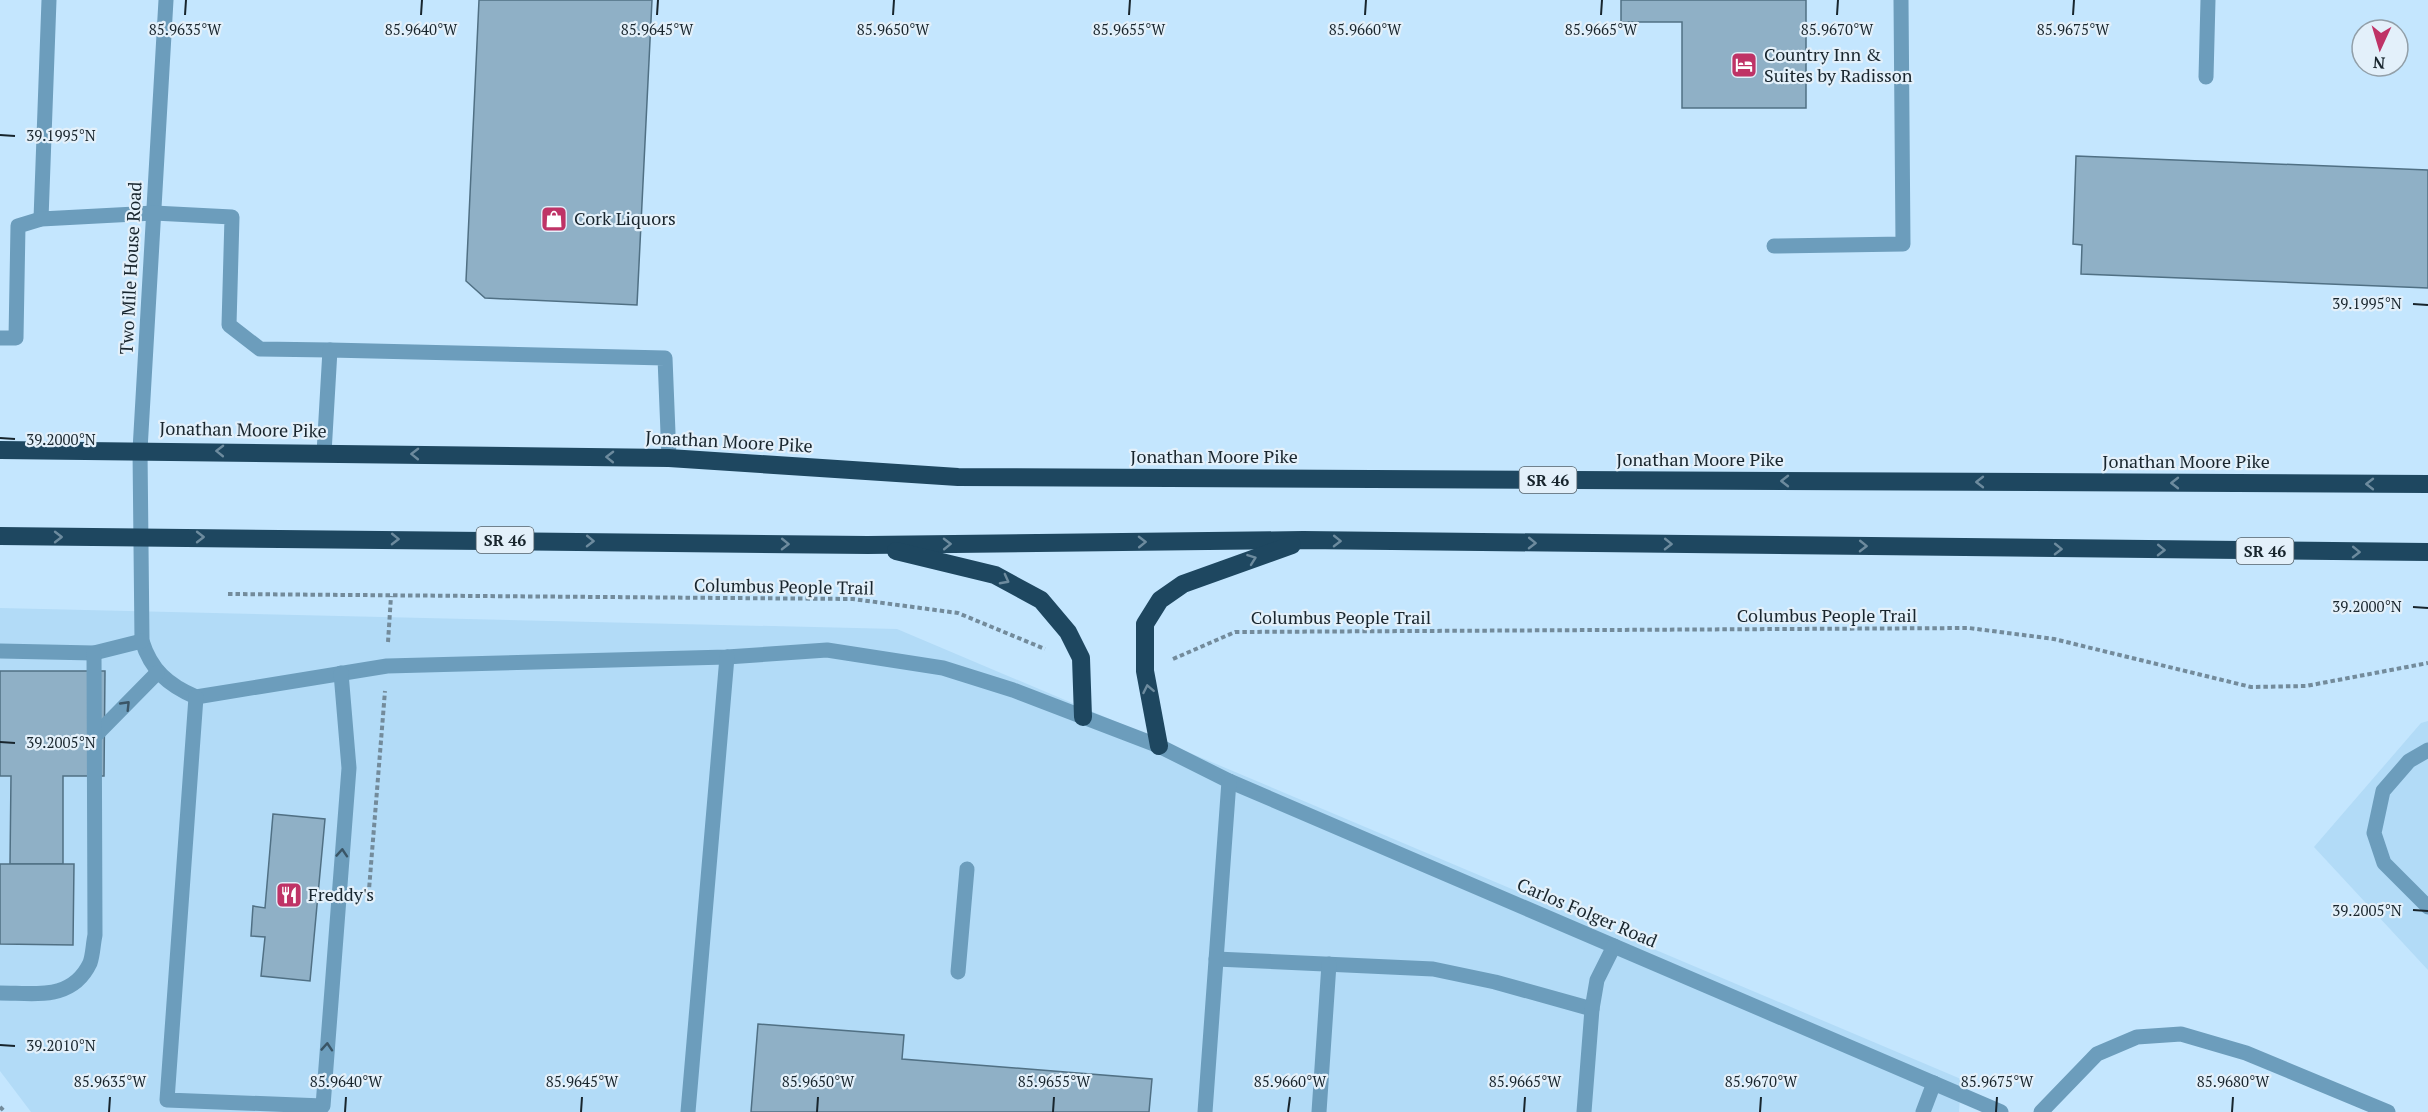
<svg xmlns="http://www.w3.org/2000/svg" width="2428" height="1112" font-family="'PT Serif',serif">
  <style>
    .built { fill: #b2dbf7 }
    .building { fill: #8fb0c6; stroke: #507084; stroke-width: 1.5 }
    .lines { fill: none; stroke-linecap: round; stroke-linejoin: round }
    .path { stroke: #738b9b; stroke-width: 4; stroke-dasharray: 4.5 3; stroke-linecap: butt }
    .minor { stroke: #6c9dbc; stroke-width: 15 }
    .highway { stroke: #1e4760; stroke-width: 18 }
    .oneway { stroke: #6d8b9e }
    .oneway2 { stroke: #3a5566 }
    .ticks { fill: none; stroke: #18252d; stroke-width: 2 }
    .labels { text-anchor: middle; stroke-width: 4.5; stroke-linejoin: round; paint-order: stroke }
    .shield { fill: #e3f0fa; stroke: #55626a; stroke-width: 1.5 }
    .shield-label { font-size: 16px; font-weight: bold; fill: #18252d }
    .poi-label { font-size: 18px; fill: #18252d; stroke: #e3f0fa; text-anchor: start }
    .street-label { font-size: 18px; fill: #18252d; stroke: #e3f0fa }
    .ticks-label { font-size: 15px; text-anchor: middle; fill: #18252d; stroke: #e3f0fa; stroke-width: 4.5; stroke-linejoin: round; paint-order: stroke }
  </style>
  <rect width="100%" height="100%" fill="#c4e6fe"/>
  <g class="built">
    <polygon points="0,608 897,629 1961,1079 1959,1112 31,1112 0,1071"/>
    <polygon points="2428,721 2428,970 2314,847 2421,723"/>
  </g>
  <g class="building">
    <polygon points="479,0 652,0 637,305 485,298 466,281"/>
    <polygon points="1621,0 1806,0 1806,108 1682,108 1682,22 1621,22"/>
    <polygon points="2076,156 2428,170 2428,288 2081,274 2082,245 2073,244"/>
    <polygon points="0,671 105,671 104,776 63,776 63,864 10,864 11,776 0,776"/>
    <polygon points="273,814 325,819 310,981 261,976 265,937 251,936 253,906 265,908"/>
    <polygon points="0,864 74,864 73,945 0,944"/>
    <polygon points="758,1024 904,1035 902,1059 1152,1079 1149,1112 751,1112"/>
  </g>
  <g class="lines">
    <g class="path">
      <polyline points="228,594 853,599 958,613 1045,649"/>
      <polyline points="388,642 391,596"/>
      <polyline points="1173,659 1235,632 1969,628 2054,639 2251,687 2306,686 2428,663"/>
      <polyline points="368,902 385,691"/>
      <polyline points="0,1107 5,1112"/>
    </g>
    <g class="minor">
      <path d="M166 0 140 450 142 641C151 670 168 685 196 697L387 666 727 657 827 650 943 668 1013 690 1159 746 1229 781 2001 1112"/>
      <polyline points="2206,77 2208,0"/>
      <polyline points="41,219 49,0"/>
      <polyline points="1774,246 1903,244 1901,0"/>
      <polyline points="0,338 16,338 18,226 41,219 154,213 232,217 229,325 260,349 330,350"/>
      <polyline points="324,453 330,350 665,358 669,458"/>
      <polyline points="0,651 94,653 142,641"/>
      <polyline points="196,697 167,1100 323,1106 349,768 341,673"/>
      <polyline points="94,737 157,673"/>
      <polyline points="2428,750 2409,761 2383,791 2374,833 2384,863 2428,907"/>
      <polyline points="1216,959 1433,969 1495,982 1592,1009"/>
      <polyline points="958,972 967,869"/>
      <path d="M0 993C35 993 72 1001 90 963 93 955 93 944 95 935L94 653"/>
      <polyline points="688,1112 727,657"/>
      <polyline points="1205,1112 1229,781"/>
      <polyline points="1319,1112 1329,964"/>
      <polyline points="1584,1112 1592,1009 1597,980 1614,946"/>
      <polyline points="1923,1112 1934,1083"/>
      <polyline points="2041,1112 2097,1054 2137,1037 2181,1034 2246,1053 2388,1112"/>
    </g>
    <g class="highway">
      <polyline points="0,450 669,458 958,477 2428,484"/>
      <polyline points="0,536 868,545 1303,540 2428,552"/>
      <polyline points="896,551 995,575 1041,600 1068,632 1081,658 1083,717"/>
      <polyline points="1159,746 1145,671 1145,624 1160,600 1183,584 1292,545"/>
    </g>
  </g>
  <defs><path id="oneway-chevron" d="M-2-3.5L2.5 0L-2 3.5" fill="none" stroke-width="1.6" stroke-linecap="round" stroke-linejoin="round" transform="scale(1.5)"/></defs>
  <g class="oneway">
    <use href="#oneway-chevron" transform="translate(220 451) rotate(-179)"/>
    <use href="#oneway-chevron" transform="translate(415 454) rotate(-179)"/>
    <use href="#oneway-chevron" transform="translate(610 457) rotate(-179)"/>
    <use href="#oneway-chevron" transform="translate(1785 481) rotate(-180)"/>
    <use href="#oneway-chevron" transform="translate(1980 482) rotate(-180)"/>
    <use href="#oneway-chevron" transform="translate(2175 483) rotate(-180)"/>
    <use href="#oneway-chevron" transform="translate(2370 484) rotate(-180)"/>
    <use href="#oneway-chevron" transform="translate(58 537)"/>
    <use href="#oneway-chevron" transform="translate(200 537)"/>
    <use href="#oneway-chevron" transform="translate(395 539) rotate(1)"/>
    <use href="#oneway-chevron" transform="translate(590 541) rotate(1)"/>
    <use href="#oneway-chevron" transform="translate(1337 541) rotate(1)"/>
    <use href="#oneway-chevron" transform="translate(1142 542) rotate(-1)"/>
    <use href="#oneway-chevron" transform="translate(1532 543) rotate(1)"/>
    <use href="#oneway-chevron" transform="translate(785 544) rotate(1)"/>
    <use href="#oneway-chevron" transform="translate(947 544) rotate(-1)"/>
    <use href="#oneway-chevron" transform="translate(1668 544) rotate(1)"/>
    <use href="#oneway-chevron" transform="translate(1863 546) rotate(1)"/>
    <use href="#oneway-chevron" transform="translate(2058 549) rotate(1)"/>
    <use href="#oneway-chevron" transform="translate(2161 550) rotate(1)"/>
    <use href="#oneway-chevron" transform="translate(2356 552) rotate(1)"/>
    <use href="#oneway-chevron" transform="translate(1252 559) rotate(-20)"/>
    <use href="#oneway-chevron" transform="translate(1005 580) rotate(28)"/>
    <use href="#oneway-chevron" transform="translate(1148 689) rotate(-101)"/>
  </g>
  <g class="oneway2">
    <use href="#oneway-chevron" transform="translate(126 705) rotate(-46)"/>
    <use href="#oneway-chevron" transform="translate(342 853) rotate(-86)"/>
    <use href="#oneway-chevron" transform="translate(327 1047) rotate(-86)"/>
  </g>
  <path class="ticks" d="M185 15 186 0M421 15 422 0M657 15 658 0M893 15 894 0M1129 15 1130 0M1365 15 1366 0M1601 15 1602 0M1837 15 1838 0M2073 15 2074 0M0 135 15 136M2413 304 2428 305M0 438 15 439M2413 607 2428 608M0 742 15 743M2413 910 2428 911M0 1045 15 1046M109 1112 110 1097M345 1112 346 1097M581 1112 582 1097M817 1112 818 1097M1053 1112 1054 1097M1288 1112 1290 1097M1524 1112 1525 1097M1760 1112 1761 1097M1996 1112 1997 1097M2232 1112 2233 1097"/>
  <defs>
    <symbol id="hotel-square" viewBox="-11 -11 22 22"><rect x="-9" y="-9" width="18" height="18" rx="4" fill="#bf3366" stroke="#e3f0fa"/><path d="M-6-4.5h1.5V1H6V5H4.5V3h-9V5H-6ZM-4 0a1.8 1.8 0 1 1 3.6 0ZM.5 0V-2.5h3Q6-2.5 6 0Z" fill="#fff"/></symbol>
    <symbol id="shop-square" viewBox="-11 -11 22 22"><rect x="-9" y="-9" width="18" height="18" rx="4" fill="#bf3366" stroke="#e3f0fa"/><path d="M-5-2.5h2.3a2.7 3.5 0 0 1 5.4 0H5L5.5 6h-11ZM-1.5-2.5h3a1.5 2.3 0 0 0-3 0Z" fill="#fff"/></symbol>
    <symbol id="restaurant-square" viewBox="-11 -11 22 22"><rect x="-9" y="-9" width="18" height="18" rx="4" fill="#bf3366" stroke="#e3f0fa"/><path d="M-5-6h1v4h1v-4h1v4h1v-4h1v5L-1.5 .5V6h-2V.5L-5-1ZM5-6V6H3V1.5H1.5Q1.5-4 5-6Z" fill="#fff"/></symbol>
  </defs>
  <g fill-rule="evenodd">
    <use href="#hotel-square" x="1729" y="50" width="30" height="30"/>
    <use href="#shop-square" x="539" y="204" width="30" height="30"/>
    <use href="#restaurant-square" x="274" y="880" width="30" height="30"/>
  </g>
  <g class="labels">
    <g class="shield">
      <rect x="1519.5" y="467" width="57" height="26" rx="4.5"/>
      <rect x="476.5" y="527" width="57" height="26" rx="4.5"/>
      <rect x="2236.5" y="538" width="57" height="26" rx="4.5"/>
    </g>
    <g class="shield-label">
      <text x="1548" y="486">SR 46</text>
      <text x="505" y="546">SR 46</text>
      <text x="2265" y="557">SR 46</text>
    </g>
    <g class="poi-label">
      <text x="1764" y="61">Country Inn &amp;<tspan x="1764" dy="21">Suites by Radisson</tspan></text>
      <text x="574" y="225">Cork Liquors</text>
      <text x="308" y="901">Freddy's</text>
    </g>
    <g class="street-label">
      <text transform="translate(131 268) rotate(-87)" y="6">Two Mile House Road</text>
      <text transform="translate(243 430) rotate(1)" y="6">Jonathan Moore Pike</text>
      <text transform="translate(729 442) rotate(3)" y="6">Jonathan Moore Pike</text>
      <text x="1214" y="463">Jonathan Moore Pike</text>
      <text x="1700" y="466">Jonathan Moore Pike</text>
      <text x="2186" y="468">Jonathan Moore Pike</text>
      <text transform="translate(784 587) rotate(1)" y="6">Columbus People Trail</text>
      <text x="1827" y="622">Columbus People Trail</text>
      <text x="1341" y="624">Columbus People Trail</text>
      <text transform="translate(1587 913) rotate(23)" y="6">Carlos Folger Road</text>
    </g>
  </g>
  <g class="ticks-label">
    <text x="185" y="35">85.9635°W</text>
    <text x="421" y="35">85.9640°W</text>
    <text x="657" y="35">85.9645°W</text>
    <text x="893" y="35">85.9650°W</text>
    <text x="1129" y="35">85.9655°W</text>
    <text x="1365" y="35">85.9660°W</text>
    <text x="1601" y="35">85.9665°W</text>
    <text x="1837" y="35">85.9670°W</text>
    <text x="2073" y="35">85.9675°W</text>
    <text x="61" y="141">39.1995°N</text>
    <text x="2367" y="309">39.1995°N</text>
    <text x="61" y="445">39.2000°N</text>
    <text x="2367" y="612">39.2000°N</text>
    <text x="61" y="748">39.2005°N</text>
    <text x="2367" y="916">39.2005°N</text>
    <text x="61" y="1051">39.2010°N</text>
    <text x="110" y="1087">85.9635°W</text>
    <text x="346" y="1087">85.9640°W</text>
    <text x="582" y="1087">85.9645°W</text>
    <text x="818" y="1087">85.9650°W</text>
    <text x="1054" y="1087">85.9655°W</text>
    <text x="1290" y="1087">85.9660°W</text>
    <text x="1525" y="1087">85.9665°W</text>
    <text x="1761" y="1087">85.9670°W</text>
    <text x="1997" y="1087">85.9675°W</text>
    <text x="2233" y="1087">85.9680°W</text>
  </g>
  <g transform="translate(2380 48) rotate(184)"><circle r="28" fill="#e3f0fa" stroke="#929fa8" stroke-width="1.5"/>
  <path d="M0-4.5L10 22L0 15L-10 22Z" fill="#bf3366"/>
  <text y="-9" font-size="16" font-weight="bold" text-anchor="middle" fill="#18252d">N</text>
  </g>
</svg>
